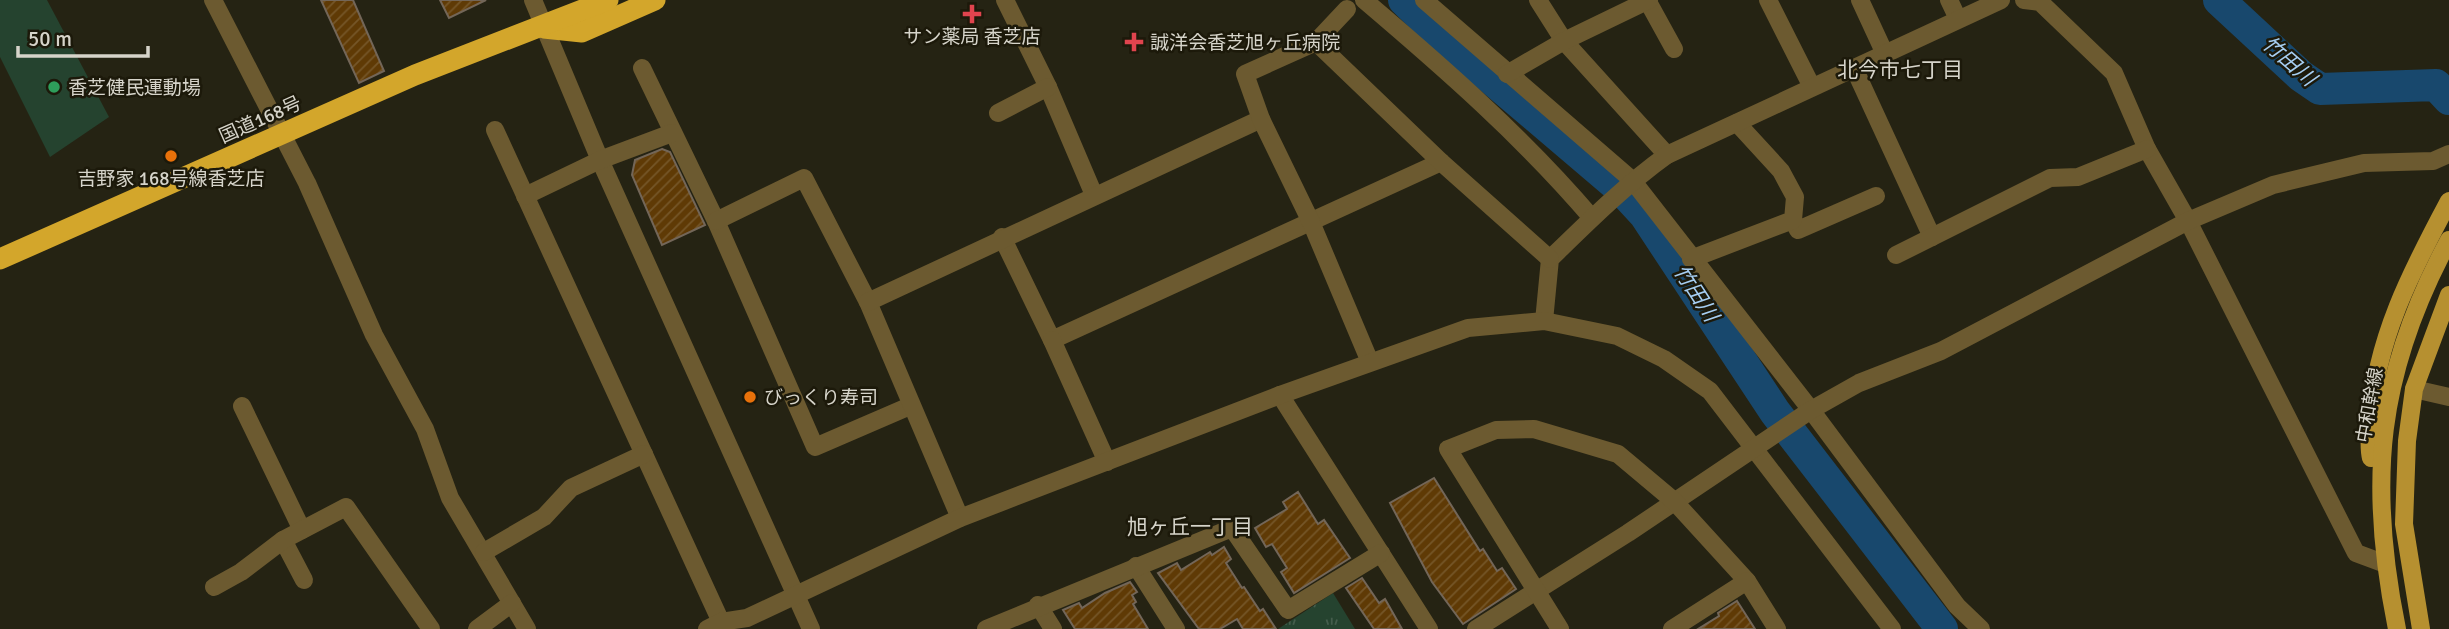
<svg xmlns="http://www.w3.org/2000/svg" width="2449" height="629" font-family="Signika,'Noto Sans JP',sans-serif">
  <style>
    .grass { fill: url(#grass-tufts) }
    .pitch { fill: #25432f }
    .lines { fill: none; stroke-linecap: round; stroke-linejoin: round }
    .river { stroke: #18486d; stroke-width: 32 }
    .building { fill: url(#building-hatch); stroke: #736658; stroke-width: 2 }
    .minor { stroke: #6c5a30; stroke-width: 18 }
    .major { stroke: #b69030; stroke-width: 18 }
    .highway { stroke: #d3a62b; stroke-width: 21 }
    .health-dot { fill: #e0444e; stroke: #1c190a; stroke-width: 2.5 }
    .leisure-dot { fill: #2e9e5b; stroke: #1c190a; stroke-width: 2.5 }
    .food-dot { fill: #e8710a; stroke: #1c190a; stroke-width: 2.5 }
    .labels { text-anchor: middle; stroke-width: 5; stroke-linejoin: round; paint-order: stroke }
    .poi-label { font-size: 19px; fill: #d6d4ca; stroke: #1c190a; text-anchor: start }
    .street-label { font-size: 19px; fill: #d6d4ca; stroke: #1c190a }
    .water-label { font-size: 21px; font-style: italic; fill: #a6cef2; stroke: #1c190a }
    .neighbourhood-label { font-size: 21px; fill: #d6d4ca; stroke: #1c190a }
  </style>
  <defs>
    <pattern id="grass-tufts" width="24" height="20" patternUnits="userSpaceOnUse" patternTransform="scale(1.75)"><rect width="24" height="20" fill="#25432f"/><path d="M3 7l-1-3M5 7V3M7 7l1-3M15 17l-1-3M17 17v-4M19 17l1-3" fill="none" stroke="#445d4c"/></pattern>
    <pattern id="building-hatch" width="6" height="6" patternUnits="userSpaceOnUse" patternTransform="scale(1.75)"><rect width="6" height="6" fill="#5f3a05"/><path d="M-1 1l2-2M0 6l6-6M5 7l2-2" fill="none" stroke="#755628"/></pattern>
  </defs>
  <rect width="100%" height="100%" fill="#252313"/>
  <polygon class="grass" points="1333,593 1355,629 1278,629"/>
  <polygon class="pitch" points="0,0 47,0 109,117 50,157 0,57"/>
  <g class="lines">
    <g class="river">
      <polyline points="1404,0 1441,36 1621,189 1645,215 1775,412 1942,629"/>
      <polyline points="2219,0 2301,76 2320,89 2436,85 2449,99"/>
    </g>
  </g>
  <g class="building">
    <polygon points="321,0 353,0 384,71 359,83"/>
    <polygon points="440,0 486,0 449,18"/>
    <polygon points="662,149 670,152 705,225 662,245 632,175 635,160"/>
    <polygon points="1434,478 1480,551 1483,549 1497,571 1502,568 1516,589 1463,624 1432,582 1390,503"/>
    <polygon points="1298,492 1318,524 1324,520 1350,558 1294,593 1281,572 1287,568 1272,544 1266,547 1255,528 1287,509 1283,502"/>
    <polygon points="1224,547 1231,559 1226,563 1242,588 1244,587 1260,611 1263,609 1276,629 1243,629 1237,619 1220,629 1199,629 1158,573 1177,563 1181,570 1210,552 1212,555"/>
    <polygon points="1362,578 1379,603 1385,599 1402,629 1374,629 1346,588"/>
    <polygon points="1130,582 1137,592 1132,595 1136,602 1133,604 1148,629 1075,629 1063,610 1079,603 1082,608 1105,593"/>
    <polygon points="1737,601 1755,629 1698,629 1719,616 1718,613"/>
  </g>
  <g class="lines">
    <g class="minor">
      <polyline points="213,0 307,183 374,335 425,429 450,498 527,629"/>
      <polyline points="533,0 600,160 811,629"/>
      <polyline points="1005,0 1048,87 1094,195"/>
      <path d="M1364 0C1444 68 1524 138 1592 218"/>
      <polyline points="1424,0 1632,180 1811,410 1957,606 1981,629"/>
      <polyline points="1538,0 1564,41 1667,155"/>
      <polyline points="1647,0 1674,49"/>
      <polyline points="1768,0 1812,87"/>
      <polyline points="1860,0 1885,54"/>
      <polyline points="1949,0 1958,19"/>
      <polyline points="2024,0 2040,2 2114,73 2147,149 2188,221 2356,553 2383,563"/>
      <polyline points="1316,42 1347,9"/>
      <polyline points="642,68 716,221 815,447 910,406"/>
      <polyline points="1854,68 1932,237"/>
      <polyline points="1507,74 1564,41 1649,0"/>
      <polyline points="998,113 1048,87"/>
      <polyline points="495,130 721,622"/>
      <polyline points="525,196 600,160 672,133"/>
      <polyline points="1793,220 1798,230 1876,196"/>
      <polyline points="716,221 804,178 868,302 960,518"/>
      <polyline points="1002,237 1052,340 1441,162"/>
      <polyline points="1896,255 2050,178 2078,177 2147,149"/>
      <polyline points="1691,259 1793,220 1795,197 1781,171 1737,123"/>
      <polyline points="868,302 1261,119"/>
      <path d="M1544 321 1550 259C1588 222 1624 186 1667 155L2001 0"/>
      <polyline points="1052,340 1107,462"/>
      <polyline points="1370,362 1311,222 1261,119 1245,74 1316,42 1441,162 1550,259"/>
      <polyline points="2414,389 2449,397"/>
      <polyline points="1280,395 1429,629"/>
      <polyline points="242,406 302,530"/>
      <polyline points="283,540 304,580"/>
      <polyline points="484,552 544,517 571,488 644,454"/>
      <polyline points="1136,566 1176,629"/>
      <polyline points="214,587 241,572 283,540 346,507 431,629"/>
      <polyline points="1038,605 1053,629"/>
      <polyline points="477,629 512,603"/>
      <polyline points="707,629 721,622 747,618 960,518 1280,395 1468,328 1544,321 1617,336 1664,359 1710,391 1892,629"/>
      <polyline points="986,629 1232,528 1288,610 1381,553"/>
      <polyline points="1476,629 1628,533 1811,410 1859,383 1941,351 2188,221 2273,185 2364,163 2433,161 2449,154"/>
      <polyline points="1560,629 1448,449 1496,430 1534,429 1618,454 1674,501 1747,581 1777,629"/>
      <polyline points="1672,629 1747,581"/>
    </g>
    <g class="major">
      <path d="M2371 458C2368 446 2370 433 2371 420 2375 341 2412 270 2449 201"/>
      <path d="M2397 629C2367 482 2377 373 2449 240"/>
      <polyline points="2421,629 2404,524 2407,441 2414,389 2449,295"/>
    </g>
    <g class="highway">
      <polyline points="544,28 582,32 655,0"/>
      <polyline points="0,259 415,75 608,0"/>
    </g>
  </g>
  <g class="health-dot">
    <path d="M968.5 3.5h7v7h7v7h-7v7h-7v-7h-7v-7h7z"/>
    <path d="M1130.5 31.5h7v7h7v7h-7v7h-7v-7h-7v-7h7z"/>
  </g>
  <circle class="leisure-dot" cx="54" cy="87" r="7"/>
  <g class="food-dot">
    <circle cx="171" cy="156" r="7"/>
    <circle cx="750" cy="397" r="7"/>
  </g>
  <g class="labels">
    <g class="poi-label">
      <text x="972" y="43" text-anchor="middle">サン薬局 香芝店</text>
      <text x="1150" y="49">誠洋会香芝旭ヶ丘病院</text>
      <text x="68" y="94">香芝健民運動場</text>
      <text x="171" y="185" text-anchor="middle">吉野家 168号線香芝店</text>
      <text x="764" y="404">びっくり寿司</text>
    </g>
    <g class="street-label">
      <text transform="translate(260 119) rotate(-24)" y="7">国道168号</text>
      <text transform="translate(2369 405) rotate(-80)" y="7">中和幹線</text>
    </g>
    <g class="water-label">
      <text transform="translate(2289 61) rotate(41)" y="7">竹田川</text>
      <text transform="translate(1696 293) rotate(57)" y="7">竹田川</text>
    </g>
    <g class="neighbourhood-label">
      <text x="1900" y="77">北今市七丁目</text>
      <text x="1190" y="534">旭ヶ丘一丁目</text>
    </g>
  </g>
  <path d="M18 46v10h130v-10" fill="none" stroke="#d6d4ca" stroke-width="3.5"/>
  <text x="28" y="46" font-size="21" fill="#d6d4ca" stroke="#1c190a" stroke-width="5" paint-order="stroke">50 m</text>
</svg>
